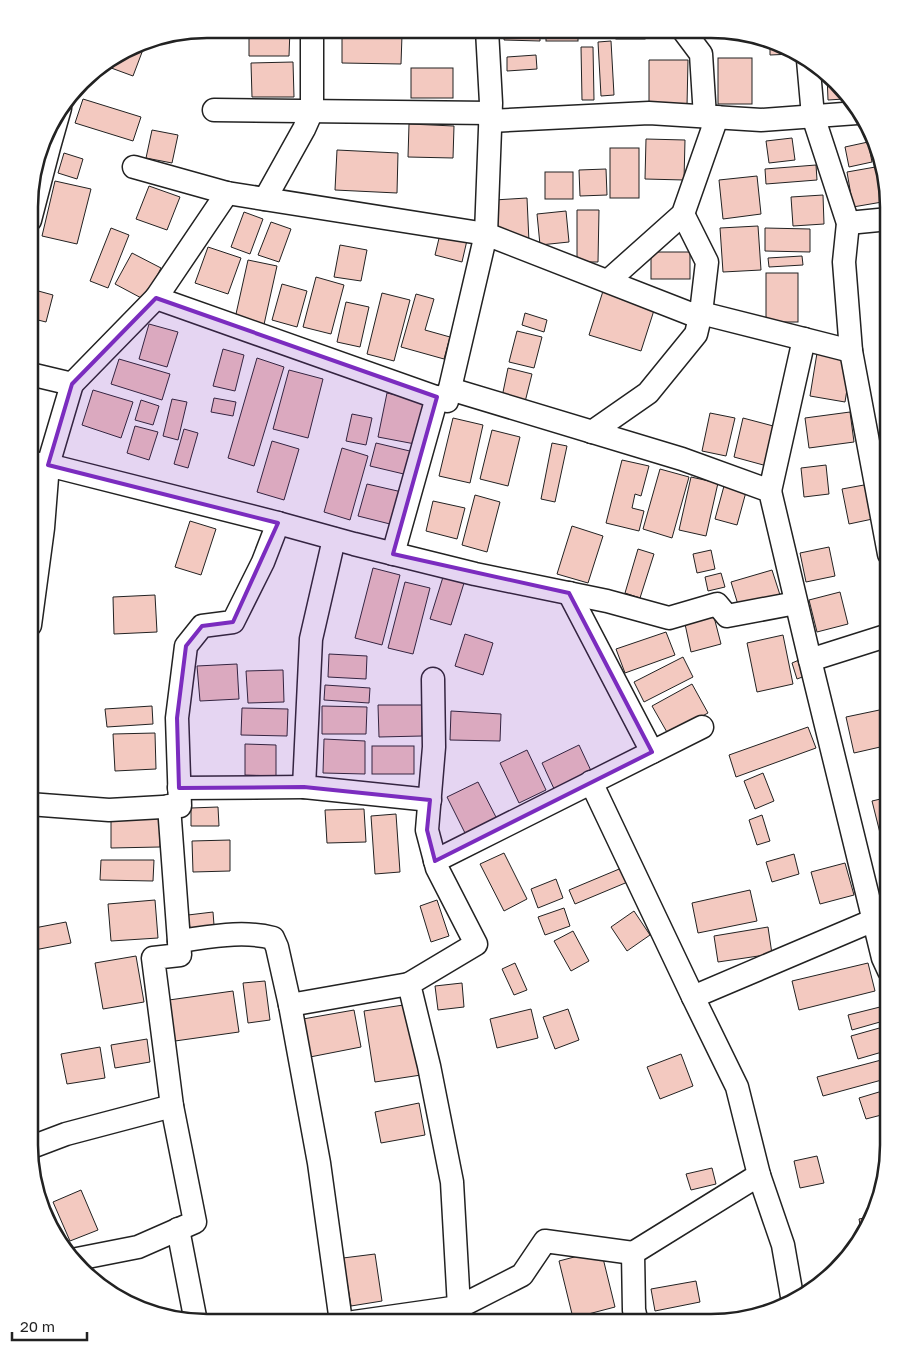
<svg xmlns="http://www.w3.org/2000/svg" width="918" height="1352" font-family="'Golos Text',sans-serif">
  <style>
    .building { fill: #f3c9c0; stroke: #222 }
    .lines { fill: none; stroke-linecap: round; stroke-linejoin: round }
    .street-casing { stroke: #222; stroke-width: 25 }
    .street { stroke: #fff; stroke-width: 22 }
    .marked { fill: #7b2cbf; fill-opacity: 0.2; stroke: #7b2cbf; stroke-width: 4; stroke-linejoin: round }
    .rim { fill: none; stroke: #222; stroke-width: 2.5 }
  </style>
  <rect width="100%" height="100%" fill="#fff"/>
  <g class="building">
    <polygon points="249,29 290,29 289,56 249,56"/>
    <polygon points="505,30 540,30 540,41 504,40"/>
    <rect x="546" y="30" width="32" height="11"/>
    <rect x="616" y="30" width="29" height="9"/>
    <polygon points="342,34 402,35 401,64 342,63"/>
    <polygon points="147,39 133,76 103,65"/>
    <polygon points="611,41 614,95 601,96 598,42"/>
    <polygon points="770,45 793,54 770,55"/>
    <polygon points="581,47 593,47 594,100 582,100"/>
    <polygon points="536,55 537,69 507,71 507,57"/>
    <rect x="718" y="58" width="34" height="46"/>
    <polygon points="649,60 688,60 687,106 649,105"/>
    <polygon points="293,62 294,97 252,97 251,63"/>
    <rect x="411" y="68" width="42" height="30"/>
    <polygon points="827,74 844,96 844,99 828,100"/>
    <polygon points="83,99 141,117 133,141 75,123"/>
    <polygon points="409,124 454,126 453,158 408,157"/>
    <polygon points="152,130 178,135 172,163 146,158"/>
    <polygon points="792,138 795,160 769,163 766,141"/>
    <polygon points="646,139 685,140 684,180 645,179"/>
    <polygon points="868,142 872,162 849,167 845,147"/>
    <rect x="610" y="148" width="29" height="50"/>
    <polygon points="337,150 398,153 397,193 335,190"/>
    <polygon points="64,153 83,159 77,179 58,173"/>
    <polygon points="816,165 817,180 766,184 765,169"/>
    <polygon points="881,166 888,201 853,207 847,172"/>
    <polygon points="606,169 607,195 580,196 579,170"/>
    <rect x="545" y="172" width="28" height="27"/>
    <polygon points="757,176 761,214 723,219 719,180"/>
    <polygon points="55,181 91,189 77,244 42,236"/>
    <polygon points="149,186 180,197 167,230 136,219"/>
    <polygon points="823,195 824,224 793,226 791,197"/>
    <polygon points="527,198 529,242 496,244 494,200"/>
    <polygon points="577,210 599,210 598,262 577,262"/>
    <polygon points="566,211 569,242 540,245 537,214"/>
    <polygon points="244,212 263,219 250,254 231,247"/>
    <polygon points="271,222 291,229 279,262 258,255"/>
    <polygon points="758,226 761,270 723,272 720,228"/>
    <polygon points="111,228 129,235 108,288 90,281"/>
    <polygon points="765,228 810,229 810,252 765,251"/>
    <polygon points="441,230 468,236 462,262 435,255"/>
    <polygon points="340,245 367,250 361,281 334,277"/>
    <polygon points="208,247 241,258 228,294 195,283"/>
    <rect x="651" y="252" width="39" height="27"/>
    <polygon points="132,253 161,268 145,300 115,284"/>
    <polygon points="802,256 803,265 769,267 768,258"/>
    <polygon points="248,260 277,266 263,329 234,323"/>
    <rect x="766" y="273" width="32" height="49"/>
    <polygon points="316,277 344,285 331,334 303,327"/>
    <polygon points="282,284 307,291 297,327 272,320"/>
    <polygon points="604,288 656,304 641,351 589,335"/>
    <polygon points="31,289 53,295 46,322 30,318"/>
    <polygon points="382,293 410,300 394,361 367,354"/>
    <polygon points="416,294 434,299 425,330 450,337 444,359 401,347"/>
    <polygon points="346,302 369,307 360,347 337,342"/>
    <polygon points="889,310 889,337 884,311"/>
    <polygon points="525,313 547,320 544,332 522,325"/>
    <polygon points="149,324 178,332 167,367 139,359"/>
    <polygon points="30,329 38,330 34,357 30,356"/>
    <polygon points="517,331 542,337 534,368 509,362"/>
    <polygon points="223,349 244,355 235,391 213,386"/>
    <polygon points="817,353 852,358 845,402 810,396"/>
    <polygon points="257,358 284,367 254,466 228,458"/>
    <polygon points="119,359 170,374 162,400 111,384"/>
    <polygon points="508,368 532,374 525,402 502,397"/>
    <polygon points="289,370 323,379 308,438 273,429"/>
    <polygon points="93,390 133,402 121,438 82,425"/>
    <polygon points="387,393 424,401 415,444 378,437"/>
    <polygon points="214,398 236,402 233,416 211,412"/>
    <polygon points="172,399 187,402 178,440 163,436"/>
    <polygon points="141,400 159,406 153,425 135,420"/>
    <polygon points="850,412 854,442 809,448 805,418"/>
    <polygon points="710,413 735,418 726,456 702,451"/>
    <polygon points="352,414 372,418 366,445 346,441"/>
    <polygon points="453,418 483,425 470,483 439,476"/>
    <polygon points="743,418 777,427 767,466 734,457"/>
    <polygon points="135,426 158,432 149,460 127,453"/>
    <polygon points="184,429 198,433 188,468 174,464"/>
    <polygon points="492,430 520,437 508,486 480,479"/>
    <polygon points="272,441 299,449 284,500 257,492"/>
    <polygon points="376,443 414,452 408,475 370,466"/>
    <polygon points="552,443 567,446 555,502 541,499"/>
    <polygon points="342,448 368,456 350,520 324,512"/>
    <polygon points="622,460 649,466 641,496 635,494 632,508 644,511 639,531 606,523"/>
    <polygon points="826,465 829,494 804,497 801,468"/>
    <polygon points="660,469 689,477 672,538 643,529"/>
    <polygon points="691,477 718,483 706,536 679,530"/>
    <polygon points="875,483 882,517 849,524 842,489"/>
    <polygon points="367,484 402,492 394,525 358,516"/>
    <polygon points="724,486 746,492 737,525 715,519"/>
    <polygon points="475,495 500,502 487,552 462,545"/>
    <polygon points="433,501 465,508 457,539 426,531"/>
    <polygon points="190,521 216,529 201,575 175,567"/>
    <polygon points="572,526 603,536 588,583 557,574"/>
    <polygon points="829,547 835,576 806,582 800,553"/>
    <polygon points="638,549 654,554 640,598 625,593"/>
    <polygon points="711,550 715,569 697,573 693,554"/>
    <polygon points="373,568 400,575 382,645 355,638"/>
    <polygon points="772,570 781,598 740,611 731,582"/>
    <polygon points="721,573 725,587 708,591 705,577"/>
    <polygon points="443,577 464,583 451,625 430,619"/>
    <polygon points="405,582 430,588 413,654 388,648"/>
    <polygon points="840,592 848,624 817,632 809,600"/>
    <polygon points="155,595 157,632 114,634 113,597"/>
    <polygon points="714,617 721,644 691,652 685,624"/>
    <polygon points="666,632 675,655 625,673 616,649"/>
    <polygon points="465,634 493,643 483,675 455,666"/>
    <polygon points="783,635 793,684 757,692 747,643"/>
    <polygon points="329,654 367,656 366,679 328,677"/>
    <polygon points="683,657 693,677 644,702 634,682"/>
    <polygon points="799,660 805,676 797,679 792,663"/>
    <polygon points="237,664 239,699 200,701 197,666"/>
    <polygon points="283,670 284,702 248,703 246,671"/>
    <polygon points="692,684 708,713 668,734 652,706"/>
    <polygon points="325,685 370,688 369,703 324,700"/>
    <polygon points="378,705 422,705 422,736 379,737"/>
    <polygon points="152,706 153,724 107,727 105,709"/>
    <polygon points="322,706 367,707 366,734 322,734"/>
    <polygon points="242,708 288,709 287,736 241,735"/>
    <polygon points="889,708 889,745 854,753 846,717"/>
    <polygon points="451,711 501,714 500,741 450,740"/>
    <polygon points="808,727 816,748 736,777 729,755"/>
    <polygon points="155,733 156,769 115,771 113,734"/>
    <polygon points="324,739 365,741 365,774 323,773"/>
    <polygon points="245,744 276,745 276,776 245,775"/>
    <polygon points="579,745 593,775 556,793 542,763"/>
    <rect x="372" y="746" width="42" height="28"/>
    <polygon points="527,750 546,790 519,803 500,763"/>
    <polygon points="763,773 774,801 755,809 744,781"/>
    <polygon points="478,782 498,821 467,837 447,797"/>
    <polygon points="889,797 889,831 880,833 872,801"/>
    <polygon points="218,807 219,826 191,826 191,808"/>
    <polygon points="364,809 366,842 327,843 325,810"/>
    <polygon points="160,814 160,847 111,848 111,815"/>
    <polygon points="396,814 400,872 375,874 371,816"/>
    <polygon points="762,815 770,841 757,845 749,820"/>
    <polygon points="230,840 230,871 193,872 192,841"/>
    <polygon points="504,853 527,899 504,911 480,864"/>
    <polygon points="794,854 799,874 772,882 766,862"/>
    <polygon points="101,860 154,860 153,881 100,880"/>
    <polygon points="845,863 854,895 820,904 811,872"/>
    <polygon points="624,867 630,881 575,904 569,890"/>
    <polygon points="556,879 563,898 538,908 531,889"/>
    <polygon points="750,890 757,921 698,933 692,903"/>
    <polygon points="155,900 158,938 111,941 108,904"/>
    <polygon points="437,900 449,936 431,942 420,906"/>
    <polygon points="564,908 570,926 545,935 538,917"/>
    <polygon points="634,911 650,935 627,951 611,927"/>
    <polygon points="213,912 214,925 190,928 188,915"/>
    <polygon points="66,922 71,943 29,951 29,929"/>
    <polygon points="768,927 772,954 718,962 714,936"/>
    <polygon points="573,931 589,961 571,971 554,941"/>
    <polygon points="136,956 144,1002 103,1009 95,963"/>
    <polygon points="515,963 527,990 514,995 502,969"/>
    <polygon points="868,963 875,991 799,1010 792,981"/>
    <polygon points="265,981 270,1020 248,1023 243,983"/>
    <polygon points="462,983 464,1007 438,1010 435,986"/>
    <polygon points="233,991 239,1032 175,1041 169,1000"/>
    <polygon points="410,1004 421,1075 375,1082 364,1011"/>
    <polygon points="884,1006 887,1020 852,1030 848,1015"/>
    <polygon points="531,1009 538,1038 497,1048 490,1019"/>
    <polygon points="568,1009 579,1040 555,1049 543,1017"/>
    <polygon points="354,1010 361,1047 310,1057 303,1019"/>
    <polygon points="883,1027 889,1050 858,1059 851,1036"/>
    <polygon points="147,1039 150,1062 115,1068 111,1045"/>
    <polygon points="100,1047 105,1078 67,1084 61,1054"/>
    <polygon points="681,1054 693,1086 660,1099 647,1067"/>
    <polygon points="885,1059 889,1078 823,1096 817,1077"/>
    <polygon points="889,1089 889,1113 866,1119 859,1098"/>
    <polygon points="419,1103 425,1135 381,1143 375,1112"/>
    <polygon points="29,1110 40,1138 29,1143"/>
    <polygon points="817,1156 824,1183 800,1188 794,1161"/>
    <polygon points="712,1168 716,1184 691,1190 686,1174"/>
    <polygon points="81,1190 98,1230 70,1241 53,1202"/>
    <polygon points="42,1203 50,1224 42,1214 40,1204"/>
    <polygon points="869,1217 862,1236 859,1219"/>
    <polygon points="601,1250 615,1307 573,1318 559,1261"/>
    <polygon points="375,1254 382,1301 351,1306 343,1258"/>
    <polygon points="696,1281 700,1302 655,1311 651,1289"/>
  </g>
  <g class="lines">
    <defs>
      <g id="street">
        <polyline points="683,30 701,54 705,117"/>
        <polyline points="808,60 813,116 848,223 844,262 851,351 889,554"/>
        <polyline points="214,110 491,113"/>
        <polyline points="490,121 649,113 761,120 857,113"/>
        <polyline points="134,167 227,193 486,234 691,314 701,313 707,262 683,214"/>
        <polyline points="265,199 304,129 312,111 312,35"/>
        <polyline points="30,220 49,147 60,108"/>
        <polyline points="848,223 889,219"/>
        <polyline points="608,281 683,214 717,117"/>
        <polyline points="156,298 227,193"/>
        <polyline points="30,374 72,384 156,298 447,401 486,234 491,103 487,30"/>
        <polyline points="450,389 682,459 770,491 810,660 889,635"/>
        <polyline points="592,432 648,393 696,334 701,313 851,351"/>
        <polyline points="30,463 48,465 72,384"/>
        <polyline points="770,491 804,339"/>
        <polyline points="334,539 311,639 304,787 430,800"/>
        <polyline points="393,554 437,397"/>
        <polyline points="569,593 652,752"/>
        <polyline points="30,625 43,528 48,465 278,523 354,544 475,574 607,601 669,618 717,604 727,616 796,603"/>
        <polyline points="810,660 883,958 889,971"/>
        <polyline points="433,679 434,747 427,830 437,868 476,944 409,984 429,1066 452,1182 459,1307 462,1323"/>
        <polyline points="591,782 693,997 737,1087 759,1175 633,1253 634,1310 637,1323"/>
        <polyline points="179,788 304,787"/>
        <polyline points="29,804 109,810 180,806 177,718 186,646 202,626 233,622 263,562 278,523"/>
        <polyline points="435,861 702,727"/>
        <path d="M179 941C210 937 242 930 273 938L277 947 290 1005 319 1163 341 1322"/>
        <polyline points="693,997 874,920"/>
        <polyline points="290,1005 409,984"/>
        <polyline points="29,1148 66,1134 172,1106"/>
        <polyline points="759,1175 783,1245 793,1302"/>
        <polyline points="178,1229 196,1322"/>
        <polyline points="77,1259 138,1247 195,1222 172,1106 153,958 180,955 169,806"/>
        <polyline points="354,1322 459,1307 522,1275 545,1241 633,1253"/>
      </g>
    </defs>
    <use href="#street" class="street-casing"/>
    <use href="#street" class="street"/>
  </g>
  <path class="marked" d="M156 298 437 397 393 554 569 593 652 752 435 861 427 830 430 800 304 787 179 788 177 718 186 646 202 626 233 622 278 523 48 465 72 384Z"/>
  <path d="M0 0H918V1352H0ZM207 38H711A169 169 0 0 1 880 207V1145A169 169 0 0 1 711 1314H207A169 169 0 0 1 38 1145V207A169 169 0 0 1 207 38Z" fill="#fff" fill-rule="evenodd"/>
  <path class="rim" d="M207 38H711A169 169 0 0 1 880 207V1145A169 169 0 0 1 711 1314H207A169 169 0 0 1 38 1145V207A169 169 0 0 1 207 38Z"/>
  <path d="M12 1332v8h75v-8" fill="none" stroke="#222222" stroke-width="2.5"/>
  <text x="20" y="1332" font-size="15" fill="#222222" stroke="#ffffff" stroke-width="4" paint-order="stroke">20 m</text>
</svg>
